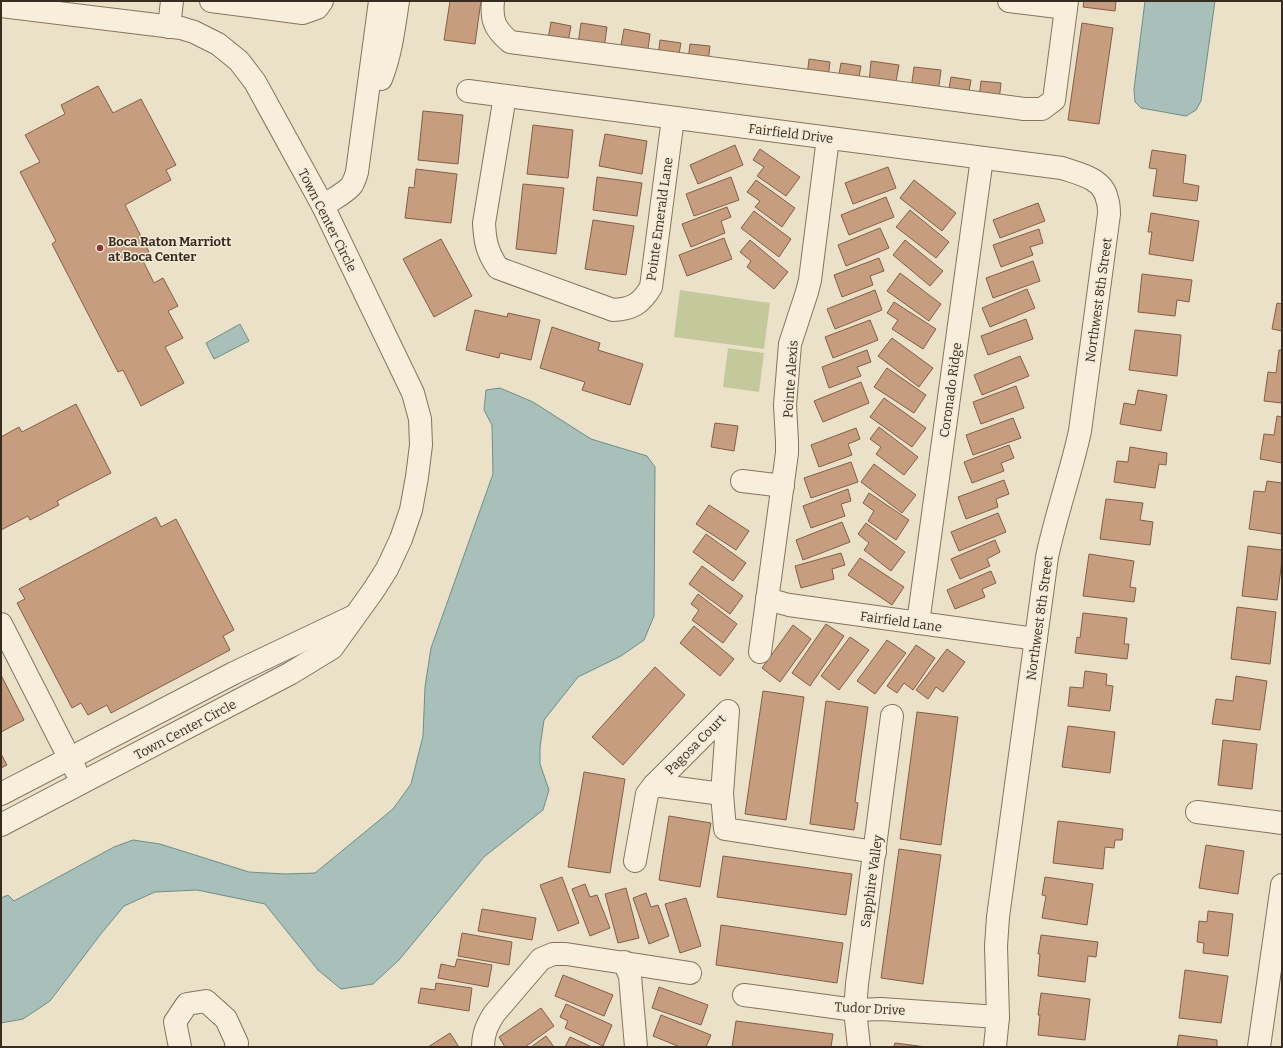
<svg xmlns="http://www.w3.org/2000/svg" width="1283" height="1048" font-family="Bitter,serif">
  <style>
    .green { fill: #c4c99c }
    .water { fill: #a8c0b9; stroke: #6f8e86 }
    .building { fill: #c79d80; stroke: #845e46 }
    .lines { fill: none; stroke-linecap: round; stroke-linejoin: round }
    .minor-casing { stroke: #86735e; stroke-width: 24 }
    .minor { stroke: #f7eedb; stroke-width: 22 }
    .poi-dot { fill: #913234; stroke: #f3ebd7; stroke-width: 1.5 }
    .labels { text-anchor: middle; stroke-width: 3; stroke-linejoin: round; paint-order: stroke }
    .street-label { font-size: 13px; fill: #382c21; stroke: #f3ebd7 }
    .poi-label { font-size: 13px; font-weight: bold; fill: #382c21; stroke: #f3ebd7; text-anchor: start }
  </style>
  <rect width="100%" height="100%" fill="#ebe1c8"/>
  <g class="green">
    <polygon points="680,290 770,303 764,349 674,337"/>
    <polygon points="728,348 764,353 759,392 723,387"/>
  </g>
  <g class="water">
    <polygon points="1145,1 1215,1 1201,101 1196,110 1186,116 1141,108 1135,102 1134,89"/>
    <polygon points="240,324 249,341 214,359 206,343"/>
    <polygon points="500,388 533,402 591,439 647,456 655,467 654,616 644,640 621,656 578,677 544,720 540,747 540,764 549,790 543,810 484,857 399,960 373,984 341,989 318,970 265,904 197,890 155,892 124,906 100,935 50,1001 23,1019 1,1023 1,898 8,895 14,901 114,847 133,840 160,844 249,872 285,874 315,873 393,809 411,784 423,736 425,687 431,648 493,474 492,425 484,410 486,390"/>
  </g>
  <g class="building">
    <polygon points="450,1 481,1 475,44 444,40"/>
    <polygon points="1084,1 1116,1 1115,11 1083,7"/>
    <polygon points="551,22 571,26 568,42 548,39"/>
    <polygon points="581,23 607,27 604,48 578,44"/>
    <polygon points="1082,23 1113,28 1099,124 1068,120"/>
    <polygon points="624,29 650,34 647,56 620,51"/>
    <polygon points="660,40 681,43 678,59 658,57"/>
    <polygon points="690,44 710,46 708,63 688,60"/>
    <polygon points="809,59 830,62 828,78 807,76"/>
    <polygon points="871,61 899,65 895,87 869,83"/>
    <polygon points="841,63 861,66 858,83 838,80"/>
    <polygon points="914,67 941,70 938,93 911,89"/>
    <polygon points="951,77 971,80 968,97 948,94"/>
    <polygon points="981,81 1001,83 999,101 979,98"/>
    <polygon points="98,86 113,113 141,99 176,165 166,170 171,180 125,205 149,252 141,257 154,283 163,278 178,306 168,311 183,338 165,347 184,383 141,406 123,370 118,372 52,244 56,241 20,172 40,162 25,135 65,114 61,105"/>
    <polygon points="423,111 463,115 458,164 418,160"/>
    <polygon points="533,125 573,130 568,178 527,174"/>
    <polygon points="605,134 647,141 642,174 599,166"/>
    <polygon points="735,145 743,165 698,184 690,165"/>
    <polygon points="760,149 800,177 786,196 757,176 764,167 753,160"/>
    <polygon points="1152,150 1186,155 1183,183 1199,186 1197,201 1153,196 1157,169 1149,168"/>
    <polygon points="888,167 896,188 853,204 845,183"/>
    <polygon points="416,169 457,174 451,223 405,218 409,187 414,188"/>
    <polygon points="597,177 642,183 637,216 593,210"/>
    <polygon points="731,177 739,200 694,216 686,194"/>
    <polygon points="756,180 795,208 782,227 755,207 760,201 747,192"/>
    <polygon points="914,180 956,213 942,231 900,198"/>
    <polygon points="523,184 564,188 556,254 516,249"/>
    <polygon points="886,197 894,217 849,235 841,215"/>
    <polygon points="1038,203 1045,221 1000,238 993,220"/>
    <polygon points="727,207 731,217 721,221 725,233 691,247 682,224"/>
    <polygon points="910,210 949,242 936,258 896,227"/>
    <polygon points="754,211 791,239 779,257 741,228"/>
    <polygon points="1151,213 1199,221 1193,261 1149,254 1152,232 1148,232"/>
    <polygon points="593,220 634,226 626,275 585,269"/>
    <polygon points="880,228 889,248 846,266 838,245"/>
    <polygon points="1039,229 1043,243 1030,247 1033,255 1001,267 993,245"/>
    <polygon points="724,238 732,259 687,276 679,255"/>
    <polygon points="441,239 472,296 434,317 403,259"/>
    <polygon points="750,240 788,272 774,289 747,267 751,261 740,252"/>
    <polygon points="905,240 943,271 930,286 893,255"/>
    <polygon points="879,258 884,271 870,276 873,285 842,297 834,275"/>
    <polygon points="1033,261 1040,281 993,298 986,278"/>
    <polygon points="900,273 941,304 929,321 887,291"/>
    <polygon points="1142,274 1192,280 1189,302 1177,300 1175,316 1138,312"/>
    <polygon points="1027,289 1035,308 990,327 982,308"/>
    <polygon points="875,290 882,310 835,329 827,309"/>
    <polygon points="894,302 936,329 923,349 892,329 898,320 887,313"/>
    <polygon points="1277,303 1282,304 1282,331 1272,329"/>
    <polygon points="475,310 507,317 508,313 540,320 531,360 500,353 499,358 466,350"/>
    <polygon points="1026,319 1033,339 988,355 981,336"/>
    <polygon points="870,320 878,340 833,358 825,337"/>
    <polygon points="552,327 600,343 598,350 643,364 630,405 582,390 585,382 540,368"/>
    <polygon points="1135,330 1181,335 1177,376 1129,370"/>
    <polygon points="892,338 933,368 919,387 878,356"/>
    <polygon points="867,350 871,362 857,367 861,376 829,388 822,367"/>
    <polygon points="1279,350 1282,350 1282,403 1264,401 1268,372 1276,373"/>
    <polygon points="1020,356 1029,376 982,395 974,375"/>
    <polygon points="887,368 926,395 914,413 874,387"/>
    <polygon points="861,382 869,403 823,422 814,401"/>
    <polygon points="1016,386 1024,408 981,424 973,402"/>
    <polygon points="1138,390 1167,395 1161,431 1120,424 1124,403 1135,405"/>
    <polygon points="884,398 926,428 912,447 870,417"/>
    <polygon points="76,404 111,473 57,501 59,505 30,520 28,516 1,530 1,437 19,427 22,432"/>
    <polygon points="1277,416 1282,417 1282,463 1260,459 1264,434 1274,435"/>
    <polygon points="1013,418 1021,438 973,455 966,435"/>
    <polygon points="715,423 738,426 734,451 711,447"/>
    <polygon points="879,427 918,457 904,475 876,454 881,447 870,439"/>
    <polygon points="856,428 860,439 848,444 852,455 819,467 811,445"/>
    <polygon points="1009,445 1014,458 1001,463 1004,471 972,483 964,462"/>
    <polygon points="1130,447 1167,453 1166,465 1159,464 1155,488 1114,482 1117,461 1128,462"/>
    <polygon points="851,462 858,482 811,498 804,478"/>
    <polygon points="874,464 916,495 902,513 861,482"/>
    <polygon points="1004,480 1009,494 996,499 998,507 966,519 958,497"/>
    <polygon points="1267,481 1282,483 1282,534 1249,529 1254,491 1265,492"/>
    <polygon points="848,489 851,501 841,504 845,516 811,528 803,506"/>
    <polygon points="869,493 909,520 896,540 868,521 874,511 863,503"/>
    <polygon points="1106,499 1143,503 1140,520 1153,522 1150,545 1100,539"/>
    <polygon points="709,505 749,531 736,550 696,524"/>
    <polygon points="998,513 1006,532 959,551 951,532"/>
    <polygon points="156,517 161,527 176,519 234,630 223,636 230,650 111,713 107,705 88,715 81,703 72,708 17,603 25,599 19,589"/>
    <polygon points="842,522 850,542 803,560 796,540"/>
    <polygon points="866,523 905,552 891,571 864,550 869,543 858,534"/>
    <polygon points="706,534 746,563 733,581 693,552"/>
    <polygon points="995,540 1000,552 987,559 990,566 960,579 951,559"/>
    <polygon points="1248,546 1282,550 1282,560 1277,600 1242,596"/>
    <polygon points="841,553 845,565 832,569 834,579 801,588 795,566"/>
    <polygon points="1089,554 1134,561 1130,587 1136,588 1134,602 1083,596"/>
    <polygon points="860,558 904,587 892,605 848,575"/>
    <polygon points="702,566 743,596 730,614 689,584"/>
    <polygon points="991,571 996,583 982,589 985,597 955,609 947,590"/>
    <polygon points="698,594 737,624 723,643 692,620 699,610 691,604"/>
    <polygon points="1237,607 1276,612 1270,664 1231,659"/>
    <polygon points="1083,613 1127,618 1124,644 1129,644 1127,659 1075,653 1077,637 1080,638"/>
    <polygon points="826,624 844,636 810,686 792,673"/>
    <polygon points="793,625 811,639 780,682 762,668"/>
    <polygon points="694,626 734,659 720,676 680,643"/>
    <polygon points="850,637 869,650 839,690 821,676"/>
    <polygon points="887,640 906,653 875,694 857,681"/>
    <polygon points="916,645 935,658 913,690 904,683 897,693 887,686"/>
    <polygon points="947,649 965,662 943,692 936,687 928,699 916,690"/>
    <polygon points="655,667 685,695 623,765 592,737"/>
    <polygon points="1085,671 1107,674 1106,685 1113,686 1110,711 1068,706 1070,687 1083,688"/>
    <polygon points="1,675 24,720 1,732"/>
    <polygon points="1236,676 1267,681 1260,730 1212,724 1216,699 1233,701"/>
    <polygon points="763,691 804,697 786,820 745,814"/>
    <polygon points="826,701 868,707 855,802 858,803 854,830 810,824"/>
    <polygon points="917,712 958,717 941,845 900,839"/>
    <polygon points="1068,726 1115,732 1110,773 1062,767"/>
    <polygon points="1223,740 1257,744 1252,789 1218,785"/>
    <polygon points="1,754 7,765 1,768"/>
    <polygon points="584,772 625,779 610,873 568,867"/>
    <polygon points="669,816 711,823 700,887 659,880"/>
    <polygon points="1058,821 1123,829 1122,840 1115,840 1114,848 1105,847 1103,869 1053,863"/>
    <polygon points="1206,845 1244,851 1238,894 1199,888"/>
    <polygon points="899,849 941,855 923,984 881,978"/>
    <polygon points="723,856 852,874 846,915 717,897"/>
    <polygon points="562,877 579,923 558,931 540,885"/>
    <polygon points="1045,877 1093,884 1087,925 1042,918 1046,896 1042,895"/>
    <polygon points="585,884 590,897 597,895 610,928 590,936 572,889"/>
    <polygon points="626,888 639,938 618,943 605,894"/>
    <polygon points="646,893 651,907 658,905 669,936 649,944 633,898"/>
    <polygon points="686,898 701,946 680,953 665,904"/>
    <polygon points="482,909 536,918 532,940 478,931"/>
    <polygon points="1208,911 1233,914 1228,956 1203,953 1204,943 1197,942 1199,921 1207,922"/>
    <polygon points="721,925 843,943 837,983 716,965"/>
    <polygon points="462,933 512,942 509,965 458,956"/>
    <polygon points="1041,935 1098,942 1096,957 1088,956 1085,982 1038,976 1040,954 1038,954"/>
    <polygon points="457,959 492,965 488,987 438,978 441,964 455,967"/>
    <polygon points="1185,970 1228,976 1221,1023 1179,1018"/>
    <polygon points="563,975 613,995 604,1016 555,996"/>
    <polygon points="436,983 472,988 469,1011 418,1003 421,988 435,990"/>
    <polygon points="659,987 708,1005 701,1025 652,1008"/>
    <polygon points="1041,993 1090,999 1085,1040 1038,1035 1040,1015 1038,1015"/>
    <polygon points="566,1004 612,1025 603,1046 565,1028 568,1021 560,1017"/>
    <polygon points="541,1008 554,1026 525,1047 505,1047 499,1037"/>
    <polygon points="661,1015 711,1035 706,1047 680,1047 653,1036"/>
    <polygon points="736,1021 833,1034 831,1047 732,1047"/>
    <polygon points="450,1033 459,1047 428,1047"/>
    <polygon points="1179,1035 1217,1040 1217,1047 1177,1047"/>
    <polygon points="546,1036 554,1047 531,1047"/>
    <polygon points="570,1037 592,1047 565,1047"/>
    <polygon points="895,1043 926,1047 894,1047"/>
  </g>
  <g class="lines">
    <defs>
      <g id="minor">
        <polyline points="211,1 303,13 317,8 322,1"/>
        <path d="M493 1C491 21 495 29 510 42L1024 109H1042L1054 100 1067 1"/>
        <polyline points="1009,1 1066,8"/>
        <polyline points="1,6 181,28 194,32 218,44 239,61 255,82 323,206 413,393 420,419 421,445 417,477 411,510 401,539 387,569 373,591 332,648 291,673 1,825"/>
        <polyline points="169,27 172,1"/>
        <path d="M381 79C391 54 394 27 398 1"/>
        <path d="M468 91 1062 168C1079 174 1103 178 1107 199 1109 204 1109 209 1109 214L1080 431C1071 473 1056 514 1047 557L998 917 996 946 998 1017 995 1047"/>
        <path d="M505 96 484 223C485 242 487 252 498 268L613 310C632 309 641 304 651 287L673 118"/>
        <path d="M323 206C331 200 346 193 352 185 354 181 356 176 357 172L380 1"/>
        <polyline points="742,481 783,486"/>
        <polyline points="767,599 789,605 1036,639"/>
        <polyline points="918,623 982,158"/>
        <polyline points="1,624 76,771"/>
        <polyline points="760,652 787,453 787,441 785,405 790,344 807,292 810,280 828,138"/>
        <polyline points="654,785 722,794"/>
        <polyline points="1,794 234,673 354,616"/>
        <polyline points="1197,812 1282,823"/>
        <polyline points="635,861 647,794 654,785 728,711 722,794 725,829 875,852"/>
        <polyline points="624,962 630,976 636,1047"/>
        <polyline points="744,995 855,1010 881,1009 998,1017"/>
        <polyline points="180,1047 175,1022 187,1004 206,1001 226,1019 237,1043 236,1047"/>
        <path d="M483 1047C483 1034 487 1025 494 1014L541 959 553 954H566L690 973"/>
        <polyline points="859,1047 855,1010 857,984 892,716"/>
        <polyline points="1259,1047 1282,885"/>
      </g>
    </defs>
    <use href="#minor" class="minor-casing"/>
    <use href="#minor" class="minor"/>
  </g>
  <circle class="poi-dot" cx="100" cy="248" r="4"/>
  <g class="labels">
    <g class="street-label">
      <text transform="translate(791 133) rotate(7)" y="5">Fairfield Drive</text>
      <text transform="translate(659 219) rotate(-82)" y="5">Pointe Emerald Lane</text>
      <text transform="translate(328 220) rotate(63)" y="5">Town Center Circle</text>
      <text transform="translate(1098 300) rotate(-82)" y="5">Northwest 8th Street</text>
      <text transform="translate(790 379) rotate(-86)" y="5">Pointe Alexis</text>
      <text transform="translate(950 390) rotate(-82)" y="5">Coronado Ridge</text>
      <text transform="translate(1039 618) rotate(-82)" y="5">Northwest 8th Street</text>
      <text transform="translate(901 621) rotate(8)" y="5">Fairfield Lane</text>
      <text transform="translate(185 729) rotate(-28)" y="5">Town Center Circle</text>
      <text transform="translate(695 744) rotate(-45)" y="5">Pagosa Court</text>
      <text transform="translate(871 881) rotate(-82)" y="5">Sapphire Valley</text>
      <text transform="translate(870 1008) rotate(3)" y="5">Tudor Drive</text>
    </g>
    <g class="poi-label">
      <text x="108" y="246">Boca Raton Marriott<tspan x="108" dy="15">at Boca Center</tspan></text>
    </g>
  </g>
  <rect width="1283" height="1048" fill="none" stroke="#382c21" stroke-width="4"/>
</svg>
